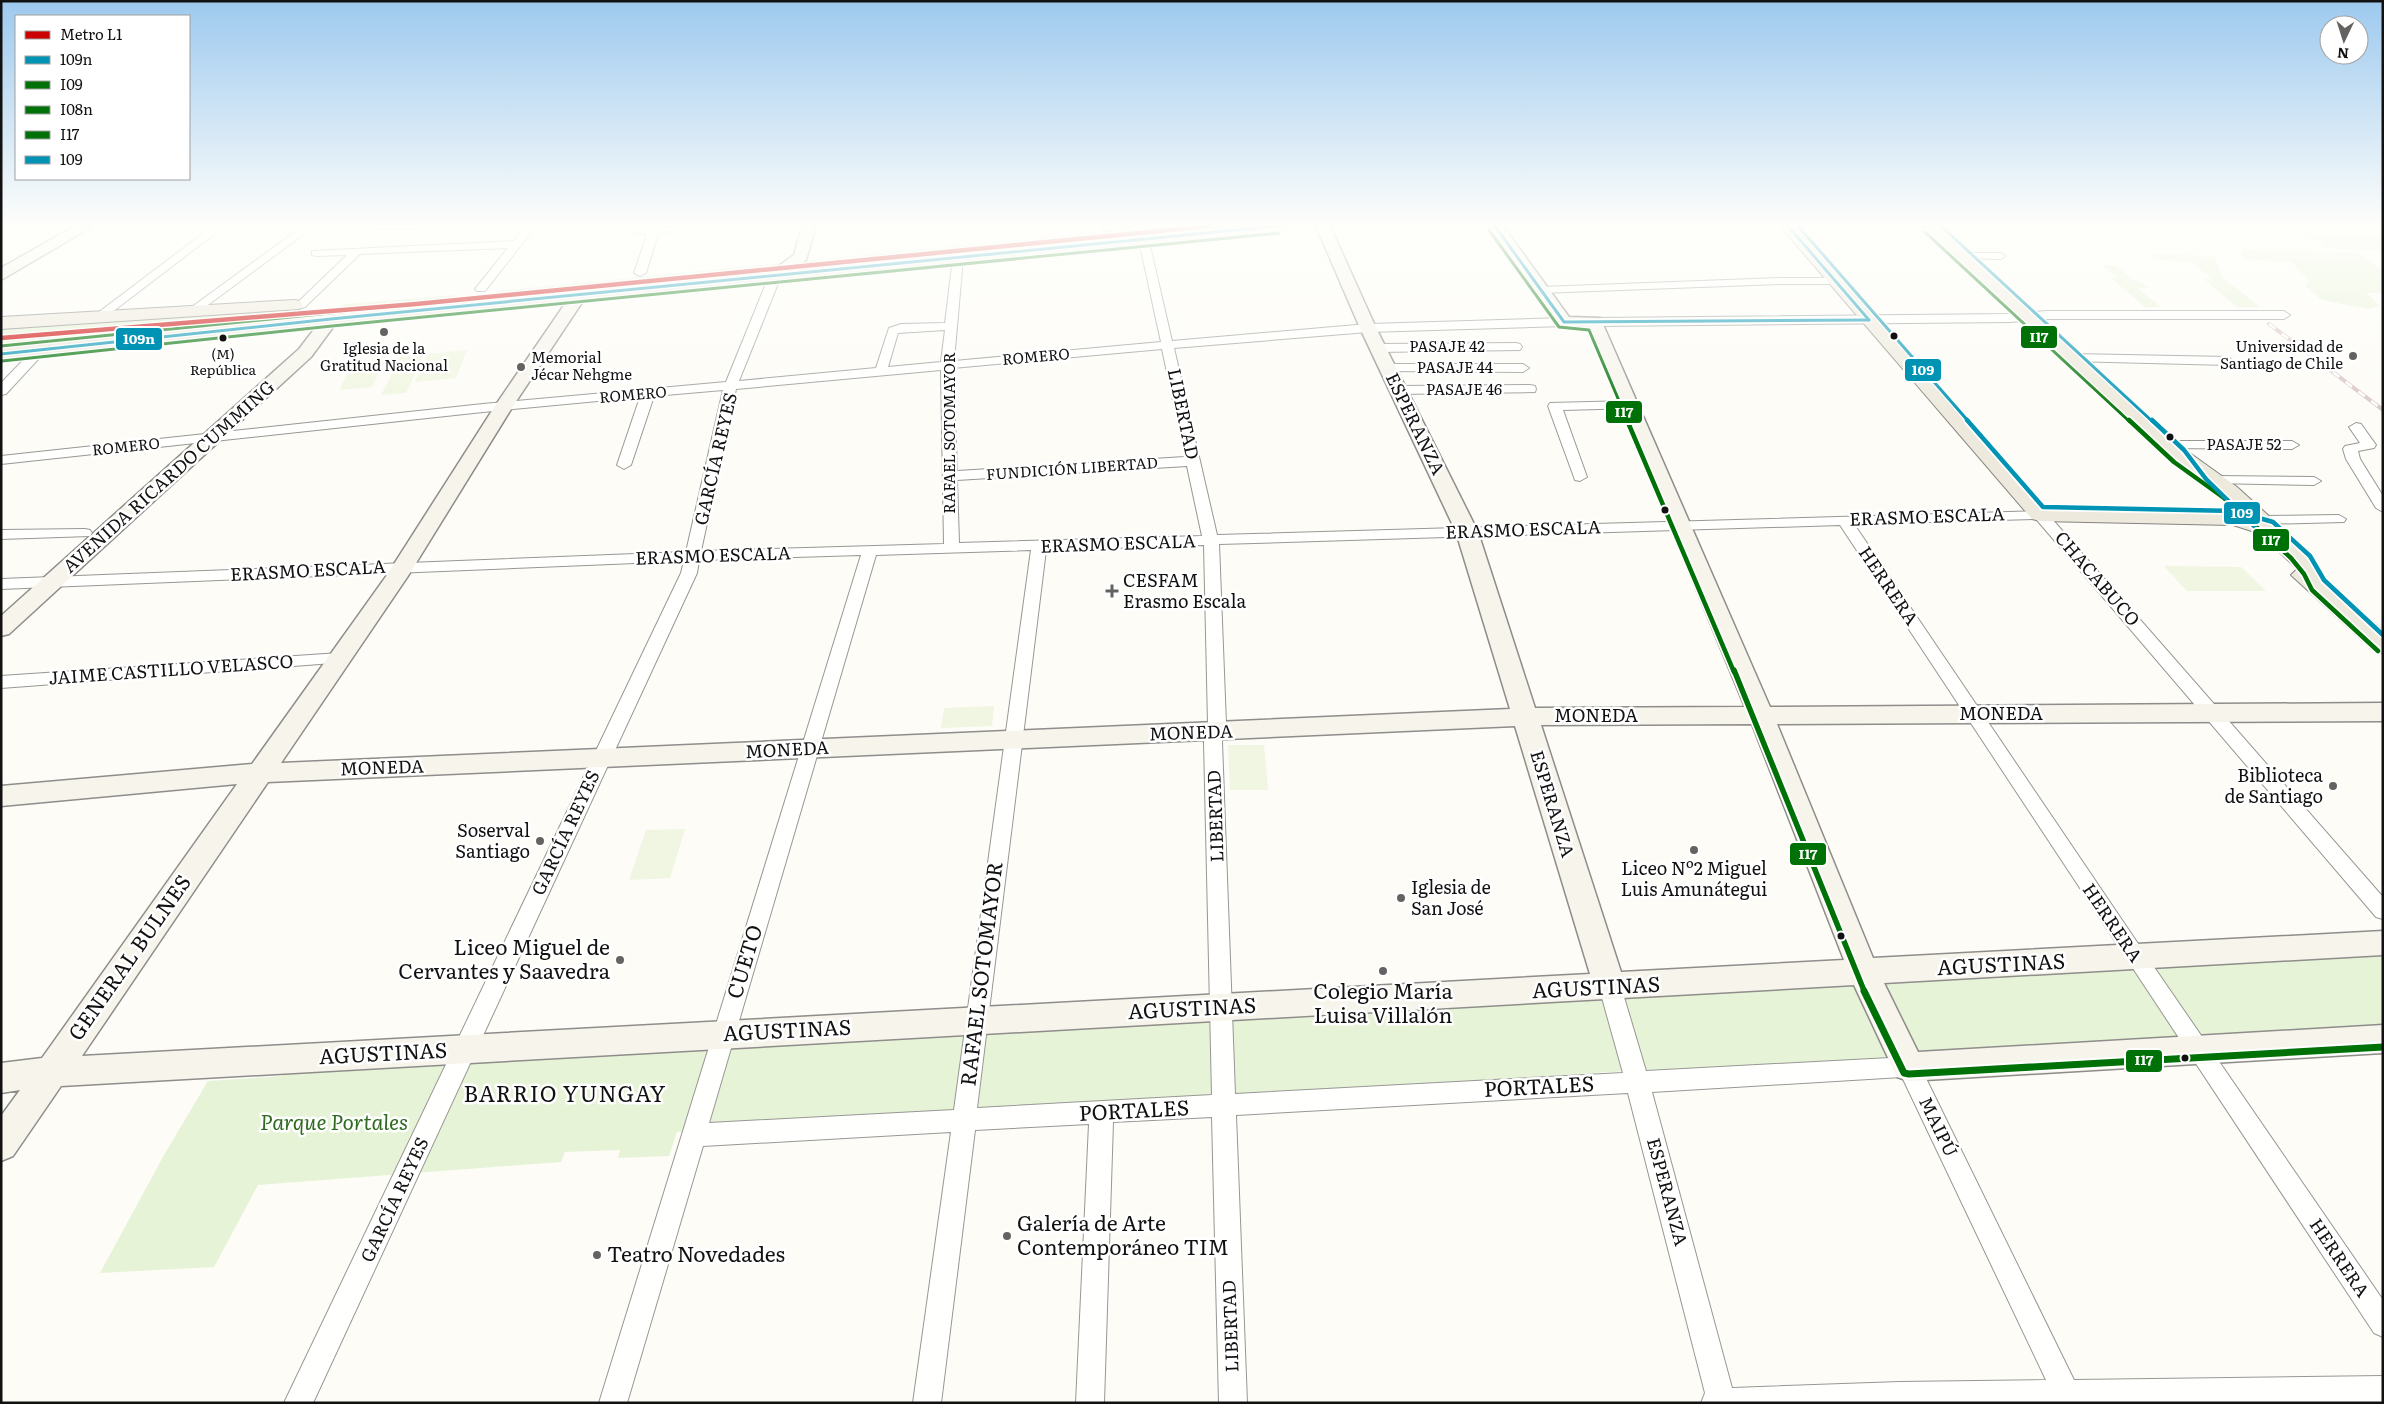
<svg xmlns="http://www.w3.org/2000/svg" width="2384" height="1404" font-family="Literata,serif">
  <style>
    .green { fill: #e7f3d7 }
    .pitch { fill: #f0f6e1 }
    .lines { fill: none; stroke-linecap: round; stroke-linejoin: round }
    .street-casing { stroke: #979795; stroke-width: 2 }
    .secondary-casing { stroke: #8e8d8b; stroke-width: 3 }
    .primary-casing { stroke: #858482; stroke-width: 2 }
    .street { fill: #fffffe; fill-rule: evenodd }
    .secondary { fill: #f6f4eb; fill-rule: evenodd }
    .primary { fill: #ede9dc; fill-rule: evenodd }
    .rail-casing { stroke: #d9c6c7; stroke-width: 4 }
    .rail { stroke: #fff; stroke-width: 2.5; stroke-dasharray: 8; stroke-linecap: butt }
    .bus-1-casing { stroke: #fff; stroke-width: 5.5 }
    .bus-2-casing { stroke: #fff; stroke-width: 5.5 }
    .bus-3-casing { stroke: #fff; stroke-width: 5.5 }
    .bus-4-far3-casing { stroke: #fff; stroke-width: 5.5 }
    .bus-4-far2-casing { stroke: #fff; stroke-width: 8 }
    .bus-4-far1-casing { stroke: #fff; stroke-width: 9 }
    .bus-4-casing { stroke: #fff; stroke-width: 11 }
    .bus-5-far1-casing { stroke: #fff; stroke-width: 5.5 }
    .bus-5-casing { stroke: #fff; stroke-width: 8 }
    .bus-1 { stroke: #0093b3; stroke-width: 3 }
    .bus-2 { stroke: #007106; stroke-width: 3 }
    .bus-3 { stroke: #007106; stroke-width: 3 }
    .bus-4-far3 { stroke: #007106; stroke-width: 3 }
    .bus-4-far2 { stroke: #007106; stroke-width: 4.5 }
    .bus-4-far1 { stroke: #007106; stroke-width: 5.5 }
    .bus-4 { stroke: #007106; stroke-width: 7 }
    .bus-5-far1 { stroke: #0093b3; stroke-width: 3 }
    .bus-5 { stroke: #0093b3; stroke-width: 4.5 }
    .metro-1-casing { stroke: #fff; stroke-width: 7 }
    .metro-1 { stroke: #c00; stroke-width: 4.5 }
    .poi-dot { fill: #646362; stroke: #fff; stroke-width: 2 }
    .bus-dot { fill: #111; stroke: #fff; stroke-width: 2 }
    .labels { text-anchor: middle; stroke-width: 5; stroke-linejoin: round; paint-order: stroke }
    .far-bus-label { font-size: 14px; fill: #111; stroke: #fff }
    .far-street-label { font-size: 15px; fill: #111; stroke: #fff }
    .far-poi-label { font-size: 15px; fill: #111; stroke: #fff; text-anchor: end }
    .street-label { font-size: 18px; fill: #111; stroke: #fff }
    .poi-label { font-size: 18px; fill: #111; stroke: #fff; text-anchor: start }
    .near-poi-label { font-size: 21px; fill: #111; stroke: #fff; text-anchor: start }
    .near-street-label { font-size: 21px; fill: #111; stroke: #fff }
    .near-park-label { font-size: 21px; font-style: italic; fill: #2f6b1f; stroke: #fff }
    .near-neighbourhood-label { font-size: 22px; letter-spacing: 1px; fill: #111; stroke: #fff }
    .line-badge { stroke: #fff; stroke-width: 2 }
    .badge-label { font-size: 14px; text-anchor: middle; font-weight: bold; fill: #fff }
  </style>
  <rect width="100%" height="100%" fill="#fdfcf7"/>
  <g class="green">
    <polygon points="1166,226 1235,226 1147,234 1139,232 1144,228"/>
    <polygon points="1108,231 1117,237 489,298 498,291"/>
    <polygon points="2304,233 2383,236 2383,251 2326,248"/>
    <polygon points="2241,250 2359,253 2383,271 2383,293 2367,293 2380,306 2368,309 2322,300 2305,286 2309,281 2292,262 2243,259"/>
    <polygon points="2151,254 2214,256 2223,278 2260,307 2237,307 2204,279 2212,279 2190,261 2162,260"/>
    <polygon points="2103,265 2116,266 2135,281 2140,281 2149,288 2137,288 2161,307 2145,307 2111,278 2117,278"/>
    <polygon points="455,295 461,298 453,301 328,313 325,311 346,304"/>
    <polygon points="302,308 298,318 1,349 1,327"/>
    <polygon points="2383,948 2383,1027 1887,1058 1610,1072 677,1132 669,1156 618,1158 620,1150 565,1152 561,1162 258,1185 214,1267 100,1273 164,1155 208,1081 282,1076 287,1068"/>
  </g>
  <g class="pitch">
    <polygon points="467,350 456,378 415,382 428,354"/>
    <polygon points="424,352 417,370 393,372 401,354"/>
    <polygon points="386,358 372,387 339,390 354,362"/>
    <polygon points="416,372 406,393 381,395 392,374"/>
    <polygon points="2164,566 2241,567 2266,591 2187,591"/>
    <polygon points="994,706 992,726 941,728 944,708"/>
    <polygon points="1228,745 1264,745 1268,790 1230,790"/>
    <polygon points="685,829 670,878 629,880 646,830"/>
  </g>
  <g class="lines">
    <defs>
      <g id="street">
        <polygon points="213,226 225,226 103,319 95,319 93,317 95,315"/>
        <polygon points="303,226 315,226 197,313 189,313 187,311 189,309"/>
        <polygon points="373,226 419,226 414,229 378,229"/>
        <polygon points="526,226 536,226 485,291 477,291 475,289 508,248 360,254 305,307 301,308 295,305 347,255 316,256 312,255 312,251 514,241"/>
        <polygon points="630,226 651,229 679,226 673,230 658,234 646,273 640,276 634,273 647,235 633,232"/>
        <path d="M1138 237 1142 238 1151 250 1172 341 1368 324 1564 318 1570 322 1564 326 1368 332 1174 348 1217 535 2045 511 2383 897V919L2376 917 2036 519 1854 524 2143 951 2383 1300V1337L2374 1333 1840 525 1219 544 1226 724 1222 742 1235 1094 1623 1073 1599 987 1602 981 1610 978 1618 981 1621 987 1646 1071 1909 1057 1917 1060 2074 1380 2383 1376V1403H1701L1705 1393 1628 1093 1236 1115 1247 1403H1219L1212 1117 1113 1122 1104 1403H1076L1089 1124 975 1130 941 1403H913L951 1132 703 1146 627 1403H599L861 555 699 560 697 573 313 1403H284L681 573 684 561 1 589V579L686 552 723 390 654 396 631 465 624 469 617 465 640 397 483 412 1 464V456L483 404 726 382 769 276 775 273 781 276 739 381 876 368 889 328 901 324 945 323 953 258 958 255 963 258 954 361 1161 342 1141 250 1133 240ZM945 330 941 362 888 367 898 333ZM1162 349 1185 457 957 471 953 368ZM941 370 944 544 701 551 736 389ZM1187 466 1202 536 959 543 957 480ZM1204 545 1208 724 1204 742 1212 1095 977 1108 1046 550ZM1031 550 954 1110 709 1123 876 555ZM1902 1077 2046 1380 1900 1382 1732 1388 1652 1092Z"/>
        <polygon points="1963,253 2001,253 2006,256 2001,259 1959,258 1958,256"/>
        <polygon points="1780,278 1835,278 1841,281 1835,284 1780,284 1541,293 1535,290 1541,287"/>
        <polygon points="2047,311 2284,311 2290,315 2284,319 2047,319 2010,322 1594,326 1588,322 1594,318 2010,314"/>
        <polygon points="1516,343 1520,344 1522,347 1520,350 1378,352 1372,348 1378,344"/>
        <polygon points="39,347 45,351 43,354 6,394 1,395 1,383 35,348"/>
        <polygon points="2073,354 2228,357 2234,361 2228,365 2069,361 2067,358"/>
        <polygon points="1388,364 1523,364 1529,368 1523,372 1384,371 1382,368"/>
        <polygon points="1530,385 1535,386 1536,389 1535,392 1398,394 1392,390 1398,386"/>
        <polygon points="1630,401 1637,405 1635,408 1563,410 1587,477 1580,481 1575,480 1548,406 1550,403"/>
        <polygon points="2356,423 2361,424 2376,445 2374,448 2358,451 2360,459 2383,496 2383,512 2376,508 2346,459 2343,449 2345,446 2360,443 2349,427"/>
        <polygon points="2166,441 2292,441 2299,445 2292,449 2161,448 2159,445 2161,442"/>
        <polygon points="2215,476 2314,477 2321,481 2314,485 2210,483 2208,480"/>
        <polygon points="2339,515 2346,519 2344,522 2260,524 2253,520 2260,516"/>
        <polygon points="85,529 90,530 92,533 90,536 1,539 1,530"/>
        <polygon points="340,653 346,654 348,658 346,662 1,688 1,676"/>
      </g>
      <g id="secondary">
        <polygon points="75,226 93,226 1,280 1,268"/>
        <polygon points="802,226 816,226 806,260 781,279 769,279 767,276 769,273 794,255"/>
        <polygon points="1101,226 1120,226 1143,237 1146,240 1143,243 1133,243 1103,229"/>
        <path d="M1316 226H1330L1376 328 1478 532 1535 708 1745 707 1588 327 1558 326 1488 226H1503L1569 317 1600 318 1602 322 1770 707 2383 703V721L1777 724 1873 958 2383 931V955L1884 983 1918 1052 2383 1025V1053L1909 1081 1897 1077 1854 985 61 1086 13 1156 1 1161V1116L20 1090 1 1093V1063L42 1058 237 784 1 806V786L252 764 387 575 495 406 573 292H585L587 295 513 406 408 576 281 763 1510 709 1456 532 1360 328ZM1752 724 1844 960 1621 972 1541 725ZM1515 726 1590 974 82 1056 268 782Z"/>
        <polygon points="331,314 337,315 339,319 311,357 9,634 1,636 1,616 299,349 325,315"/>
      </g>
      <g id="primary">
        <polygon points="1228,226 1286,226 1284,229 1278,231 331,325 1,360 1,348 331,313"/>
        <polygon points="1780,226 1797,226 2046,507 2237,512 2221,497 2171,461 1922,226 1940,226 2187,451 2237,487 2304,548 2328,581 2383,631 2383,653 2374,651 2291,575 2297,569 2261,534 2233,525 2040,521 2032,519"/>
        <polygon points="294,300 300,301 303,305 300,309 1,329 1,317"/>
      </g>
    </defs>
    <use href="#street" class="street-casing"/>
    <use href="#secondary" class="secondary-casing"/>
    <use href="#primary" class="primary-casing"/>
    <use href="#street" class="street"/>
    <use href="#secondary" class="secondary"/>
    <use href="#primary" class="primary"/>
    <defs>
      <polyline id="rail" points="2269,324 2383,410"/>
    </defs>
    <use href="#rail" class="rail-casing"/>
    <use href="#rail" class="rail"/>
    <defs>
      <g id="bus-1">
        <polyline points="1495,226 1564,322 1869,320"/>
        <polyline points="1788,226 1869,320"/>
        <polyline points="1,354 331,319 1278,226"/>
      </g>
      <polyline id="bus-2" points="2,361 332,326 1279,233"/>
      <polyline id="bus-3" points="1,346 1201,226"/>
      <g id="bus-4-far3">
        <polyline points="1489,230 1559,327 1589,330 1628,422"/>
        <polyline points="1925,232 2130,422"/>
      </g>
      <g id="bus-4-far2">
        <polyline points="1627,420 1734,672"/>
        <polyline points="2129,420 2174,462 2224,498 2291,558 2304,574 2312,590 2378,651"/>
      </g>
      <polyline id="bus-4-far1" points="1734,670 1865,993"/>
      <polyline id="bus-4" points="1864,991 1904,1073 1909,1074 2383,1047"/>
      <g id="bus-5-far1">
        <polyline points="1798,226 1969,422"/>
        <polyline points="1941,226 2153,422"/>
      </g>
      <g id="bus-5">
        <polyline points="1967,420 2043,507 2235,511 2273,522 2310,556 2324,580 2383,635"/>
        <polyline points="2152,420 2184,450 2206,479 2258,530"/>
      </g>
    </defs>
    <use href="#bus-1" class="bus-1-casing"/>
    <use href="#bus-2" class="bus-2-casing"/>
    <use href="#bus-3" class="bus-3-casing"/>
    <use href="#bus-4-far3" class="bus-4-far3-casing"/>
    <use href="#bus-4-far2" class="bus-4-far2-casing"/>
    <use href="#bus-4-far1" class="bus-4-far1-casing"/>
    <use href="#bus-4" class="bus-4-casing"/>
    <use href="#bus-5-far1" class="bus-5-far1-casing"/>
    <use href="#bus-5" class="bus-5-casing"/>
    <use href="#bus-1" class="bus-1"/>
    <use href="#bus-2" class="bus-2"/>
    <use href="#bus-3" class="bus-3"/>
    <use href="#bus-4-far3" class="bus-4-far3"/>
    <use href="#bus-4-far2" class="bus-4-far2"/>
    <use href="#bus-4-far1" class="bus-4-far1"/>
    <use href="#bus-4" class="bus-4"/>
    <use href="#bus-5-far1" class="bus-5-far1"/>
    <use href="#bus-5" class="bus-5"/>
    <defs>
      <polyline id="metro-1" points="1,338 416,304 1210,226"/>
    </defs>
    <use href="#metro-1" class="metro-1-casing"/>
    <use href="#metro-1" class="metro-1"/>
  </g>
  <linearGradient id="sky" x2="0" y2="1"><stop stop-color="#9dc9ee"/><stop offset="0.53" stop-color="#fefefb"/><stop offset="1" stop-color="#fefefb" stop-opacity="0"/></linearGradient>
  <rect width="2384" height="423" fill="url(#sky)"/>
  <g class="poi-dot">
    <circle cx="384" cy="332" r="5"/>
    <circle cx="2353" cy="356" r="5"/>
    <circle cx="521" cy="367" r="5"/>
    <path d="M1109.5 583.5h5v5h5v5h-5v5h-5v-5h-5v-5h5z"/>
    <circle cx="2333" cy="786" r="5"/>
    <circle cx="540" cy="841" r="5"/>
    <circle cx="1694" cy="850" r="5"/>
    <circle cx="1401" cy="898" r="5"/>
    <circle cx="620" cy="960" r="5"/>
    <circle cx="1383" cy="971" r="5"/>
    <circle cx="1007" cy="1236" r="5"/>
    <circle cx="597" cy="1255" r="5"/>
  </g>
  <g class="bus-dot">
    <circle cx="1894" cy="336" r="4.5"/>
    <circle cx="223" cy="338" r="4.5"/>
    <circle cx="2170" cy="437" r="4.5"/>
    <circle cx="1665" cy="510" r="4.5"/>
    <circle cx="1841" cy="936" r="4.5"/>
    <circle cx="2185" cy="1058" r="4.5"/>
  </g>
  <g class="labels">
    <g class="far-bus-label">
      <text x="223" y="359">(M)<tspan x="223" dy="16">República</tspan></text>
    </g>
    <g class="far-street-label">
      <text x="1447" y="352">PASAJE 42</text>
      <text transform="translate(1036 357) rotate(-5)" y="5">ROMERO</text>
      <text x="1455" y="373">PASAJE 44</text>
      <text x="1464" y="395">PASAJE 46</text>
      <text transform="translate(633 395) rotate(-5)" y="5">ROMERO</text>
      <text transform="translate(950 433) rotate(-90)" y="5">RAFAEL SOTOMAYOR</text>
      <text x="2244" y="450">PASAJE 52</text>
      <text transform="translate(126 447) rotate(-6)" y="5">ROMERO</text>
      <text transform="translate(1072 469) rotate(-4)" y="5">FUNDICIÓN LIBERTAD</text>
    </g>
    <g class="far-poi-label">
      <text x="2343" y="352">Universidad de<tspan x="2343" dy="17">Santiago de Chile</tspan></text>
      <text x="384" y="354" text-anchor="middle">Iglesia de la<tspan x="384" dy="17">Gratitud Nacional</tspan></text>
      <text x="531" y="363" text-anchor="start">Memorial<tspan x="531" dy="17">Jécar Nehgme</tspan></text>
    </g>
    <g class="street-label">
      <text transform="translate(1183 414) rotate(78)" y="6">LIBERTAD</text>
      <text transform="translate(1415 424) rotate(64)" y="6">ESPERANZA</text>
      <text transform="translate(716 459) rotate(-77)" y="6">GARCÍA REYES</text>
      <text transform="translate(169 477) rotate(-42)" y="6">AVENIDA RICARDO CUMMING</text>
      <text transform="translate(1927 517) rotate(-2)" y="6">ERASMO ESCALA</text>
      <text transform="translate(1523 530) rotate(-2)" y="6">ERASMO ESCALA</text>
      <text transform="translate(1118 544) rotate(-2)" y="6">ERASMO ESCALA</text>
      <text transform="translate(713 556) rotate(-2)" y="6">ERASMO ESCALA</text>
      <text transform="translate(308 571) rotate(-3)" y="6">ERASMO ESCALA</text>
      <text transform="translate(2097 579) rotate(49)" y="6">CHACABUCO</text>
      <text transform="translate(1888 586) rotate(56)" y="6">HERRERA</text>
      <text transform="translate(171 670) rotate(-4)" y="6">JAIME CASTILLO VELASCO</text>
      <text x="2001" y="720">MONEDA</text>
      <text x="1596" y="722">MONEDA</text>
      <text transform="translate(1191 733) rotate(-2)" y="6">MONEDA</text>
      <text transform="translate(787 750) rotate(-3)" y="6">MONEDA</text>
      <text transform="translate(382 768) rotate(-2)" y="6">MONEDA</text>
      <text transform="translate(1552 804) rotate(73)" y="6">ESPERANZA</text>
      <text transform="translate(1216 816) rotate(-92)" y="6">LIBERTAD</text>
      <text transform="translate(566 833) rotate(-65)" y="6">GARCÍA REYES</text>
      <text transform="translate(2112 923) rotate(56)" y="6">HERRERA</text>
      <text transform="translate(1938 1127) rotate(64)" y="6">MAIPÚ</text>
      <text transform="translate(1667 1192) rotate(75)" y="6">ESPERANZA</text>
      <text transform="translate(395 1200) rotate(-65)" y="6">GARCÍA REYES</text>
      <text transform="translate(2339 1258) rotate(56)" y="6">HERRERA</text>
      <text transform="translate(1231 1326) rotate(-92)" y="6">LIBERTAD</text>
    </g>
    <g class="poi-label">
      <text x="1123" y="587">CESFAM<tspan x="1123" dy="21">Erasmo Escala</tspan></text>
      <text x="2323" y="782" text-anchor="end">Biblioteca<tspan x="2323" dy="21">de Santiago</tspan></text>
      <text x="530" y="837" text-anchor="end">Soserval<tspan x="530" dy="21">Santiago</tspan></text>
      <text x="1694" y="875" text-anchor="middle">Liceo Nº2 Miguel<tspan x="1694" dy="21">Luis Amunátegui</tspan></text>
      <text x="1411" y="894">Iglesia de<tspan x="1411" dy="21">San José</tspan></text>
    </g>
    <g class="near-poi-label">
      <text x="610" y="955" text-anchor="end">Liceo Miguel de<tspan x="610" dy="24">Cervantes y Saavedra</tspan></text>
      <text x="1383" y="999" text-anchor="middle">Colegio María<tspan x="1383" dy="24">Luisa Villalón</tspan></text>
      <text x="1017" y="1231">Galería de Arte<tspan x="1017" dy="24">Contemporáneo TIM</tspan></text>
      <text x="607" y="1262">Teatro Novedades</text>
    </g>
    <g class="near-street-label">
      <text transform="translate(130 958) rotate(-55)" y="7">GENERAL BULNES</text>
      <text transform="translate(745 962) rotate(-73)" y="7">CUETO</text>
      <text transform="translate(2001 965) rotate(-3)" y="7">AGUSTINAS</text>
      <text transform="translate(982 974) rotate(-83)" y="7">RAFAEL SOTOMAYOR</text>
      <text transform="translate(1596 988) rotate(-3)" y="7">AGUSTINAS</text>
      <text transform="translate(1192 1009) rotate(-3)" y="7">AGUSTINAS</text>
      <text transform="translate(787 1031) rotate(-3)" y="7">AGUSTINAS</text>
      <text transform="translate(383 1054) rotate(-3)" y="7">AGUSTINAS</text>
      <text transform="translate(1539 1087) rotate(-3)" y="7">PORTALES</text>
      <text transform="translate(1134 1111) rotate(-3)" y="7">PORTALES</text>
    </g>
    <g class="near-park-label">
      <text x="334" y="1130">Parque Portales</text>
    </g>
    <g class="near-neighbourhood-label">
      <text x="565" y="1102">BARRIO YUNGAY</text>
    </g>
  </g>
  <g class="line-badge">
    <rect x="2020" y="325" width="38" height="24" rx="5" fill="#007106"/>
    <rect x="115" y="327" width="48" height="24" rx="5" fill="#0093b3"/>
    <rect x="1904" y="358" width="38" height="24" rx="5" fill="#0093b3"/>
    <rect x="1605" y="400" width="38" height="24" rx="5" fill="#007106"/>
    <rect x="2223" y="501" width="38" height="24" rx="5" fill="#0093b3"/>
    <rect x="2252" y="528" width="38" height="24" rx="5" fill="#007106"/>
    <rect x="1789" y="842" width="38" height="24" rx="5" fill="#007106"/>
    <rect x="2125" y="1049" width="38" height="24" rx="5" fill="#007106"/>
  </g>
  <g class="badge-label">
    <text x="2039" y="342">I17</text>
    <text x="139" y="344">109n</text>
    <text x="1923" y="375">109</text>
    <text x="1624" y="417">I17</text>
    <text x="2242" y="518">109</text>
    <text x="2271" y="545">I17</text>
    <text x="1808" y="859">I17</text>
    <text x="2144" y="1065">I17</text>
  </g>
  <rect width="2384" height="1404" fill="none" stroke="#111111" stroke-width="5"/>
  <rect x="15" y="15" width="175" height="165" fill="#ffffff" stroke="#a0a0a0"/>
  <rect x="25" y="31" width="25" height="8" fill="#cc0000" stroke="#a0a0a0"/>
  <text x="60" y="40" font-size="15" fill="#111111">Metro L1</text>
  <rect x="25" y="56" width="25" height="8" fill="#0093b3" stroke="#a0a0a0"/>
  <text x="60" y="65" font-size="15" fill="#111111">109n</text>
  <rect x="25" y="81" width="25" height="8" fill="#007106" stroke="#a0a0a0"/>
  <text x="60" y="90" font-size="15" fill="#111111">I09</text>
  <rect x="25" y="106" width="25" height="8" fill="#007106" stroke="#a0a0a0"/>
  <text x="60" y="115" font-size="15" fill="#111111">I08n</text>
  <rect x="25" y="131" width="25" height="8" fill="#007106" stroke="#a0a0a0"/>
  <text x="60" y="140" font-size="15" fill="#111111">I17</text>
  <rect x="25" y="156" width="25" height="8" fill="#0093b3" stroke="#a0a0a0"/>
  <text x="60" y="165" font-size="15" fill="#111111">109</text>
  <g transform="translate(2344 40) rotate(184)"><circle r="24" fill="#ffffff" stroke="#a0a0a0"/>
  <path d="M0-4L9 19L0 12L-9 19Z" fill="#646362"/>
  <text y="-8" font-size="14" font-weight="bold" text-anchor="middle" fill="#111111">N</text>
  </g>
</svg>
